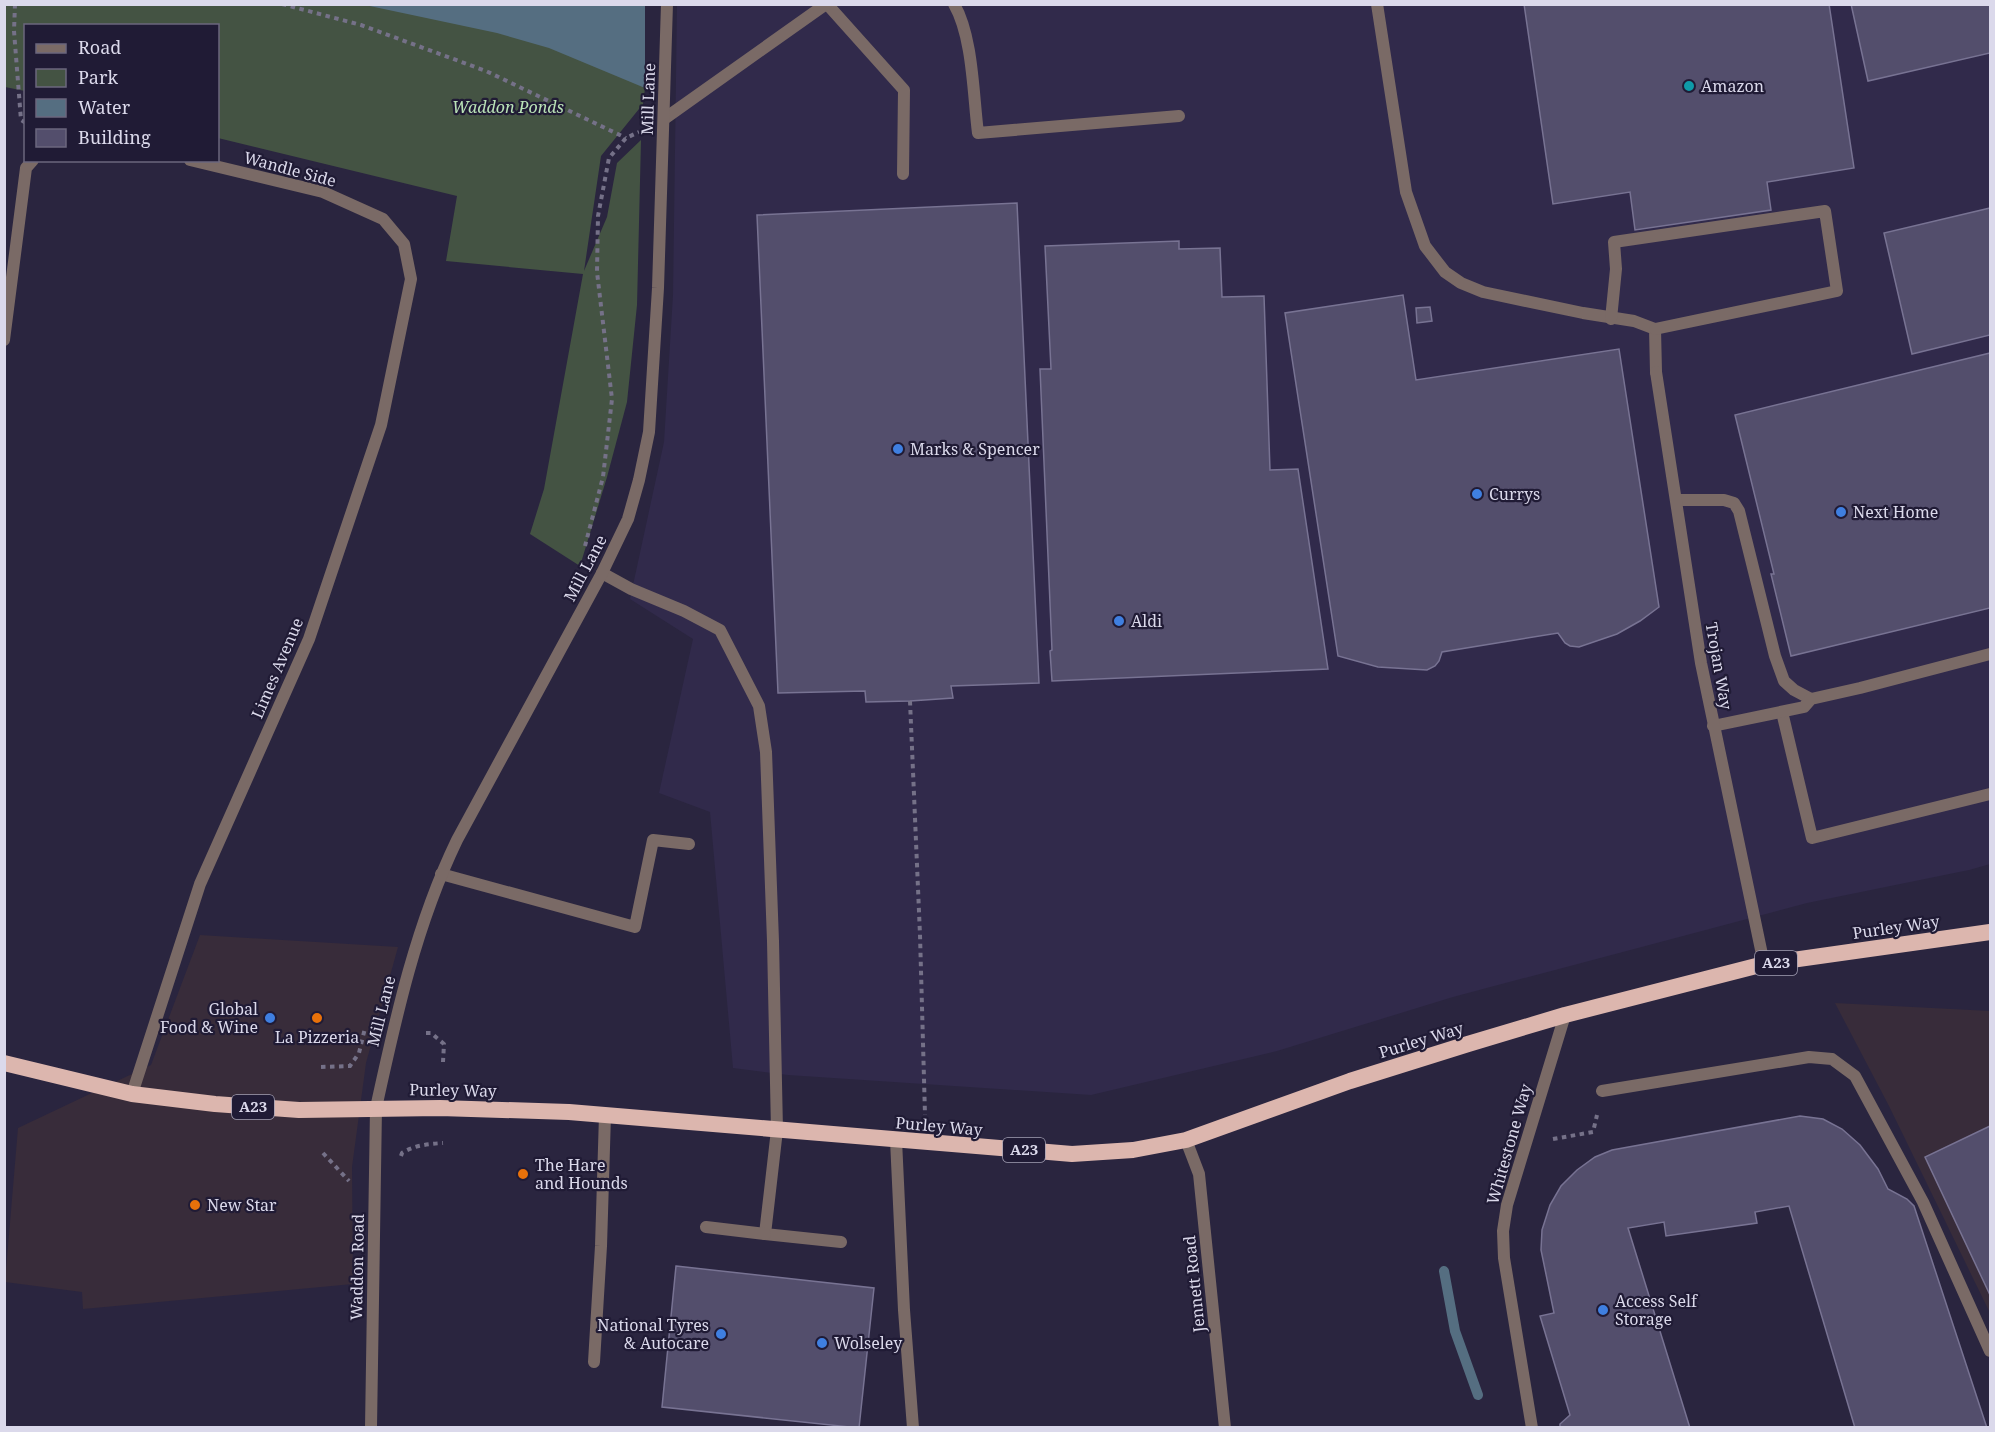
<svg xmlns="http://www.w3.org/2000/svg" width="1995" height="1432" font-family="'Noto Serif',serif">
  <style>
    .commercial { fill: #382c3a }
    .built { fill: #312a4b }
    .green { fill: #445343 }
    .water { fill: #556e81 }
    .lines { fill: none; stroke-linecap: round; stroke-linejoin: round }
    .stream { stroke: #556e81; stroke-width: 10 }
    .building { fill: #534e6c; stroke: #787393; stroke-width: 1.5 }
    .path { stroke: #757188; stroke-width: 4; stroke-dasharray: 4.5 4.5; stroke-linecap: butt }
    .service { stroke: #7a6a66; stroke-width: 12 }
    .minor { stroke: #7a6a66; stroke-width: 12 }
    .tertiary { stroke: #7a6a66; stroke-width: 12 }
    .trunk { stroke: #dcb6ae; stroke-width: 16 }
    .culture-dot { fill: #0f9aa8; stroke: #201b35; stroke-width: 2 }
    .shop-dot { fill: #3f7fe0; stroke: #201b35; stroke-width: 2 }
    .food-dot { fill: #e8710a; stroke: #201b35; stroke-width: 2 }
    .labels { text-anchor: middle; stroke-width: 4.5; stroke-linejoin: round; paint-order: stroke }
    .shield { fill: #201b35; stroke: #a3a0b4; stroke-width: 1.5 }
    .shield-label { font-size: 15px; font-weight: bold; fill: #dbd9eb }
    .poi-label { font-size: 16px; fill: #dbd9eb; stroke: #201b35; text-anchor: start }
    .street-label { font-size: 16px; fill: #dbd9eb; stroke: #201b35 }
    .park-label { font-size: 16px; font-style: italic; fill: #bae3b7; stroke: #201b35 }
  </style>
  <rect width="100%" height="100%" fill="#2a253f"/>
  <g class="commercial">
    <polygon points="200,935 398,947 366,1063 352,1167 353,1284 83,1309 82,1292 5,1282 18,1128 151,1065"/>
    <polygon points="1835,1003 1990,1011 1990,1313 1889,1106"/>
  </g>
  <polygon class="built" points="677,5 1990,5 1990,864 1969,870 1807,903 1453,997 1277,1051 1091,1095 788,1075 733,1068 710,812 659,793 693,639 630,599 664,442 673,295"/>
  <polygon class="green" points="4,5 645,5 645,88 643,104 601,156 584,271 607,217 617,163 641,140 637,305 627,402 607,477 580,566 530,534 544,489 583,274 446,261 457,196 218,138 218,26 26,26 25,91 5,87"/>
  <polygon class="water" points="365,5 645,5 645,88 549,48 497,33"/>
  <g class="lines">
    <polyline class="stream" points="1444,1271 1455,1331 1478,1395"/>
  </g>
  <g class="building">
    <polygon points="1524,4 1829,4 1854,168 1767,182 1771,210 1635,230 1630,192 1553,204"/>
    <polygon points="1851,4 1990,4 1990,53 1868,81"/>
    <polygon points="1017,203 1039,683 951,686 953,698 910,701 866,702 865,691 778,693 757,215"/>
    <polygon points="1990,208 1990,335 1912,354 1884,233"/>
    <polygon points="1179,241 1179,249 1220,248 1222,297 1264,296 1270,470 1298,469 1328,669 1052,681 1050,651 1052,650 1040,369 1051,369 1045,246"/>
    <polygon points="1403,295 1416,380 1619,349 1659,607 1640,621 1617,634 1579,647 1570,646 1565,643 1558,633 1442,652 1439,661 1435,666 1427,670 1378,667 1338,656 1285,313"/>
    <polygon points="1430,307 1432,321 1417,323 1416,308"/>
    <polygon points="1990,353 1990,608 1791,656 1771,574 1774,574 1735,415"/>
    <polygon points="1800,1116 1823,1119 1842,1129 1860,1145 1878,1169 1888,1189 1907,1199 1914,1206 1987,1428 1855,1428 1789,1206 1755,1212 1757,1223 1666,1236 1664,1222 1628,1228 1690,1428 1560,1428 1560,1424 1570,1415 1540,1316 1554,1313 1541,1250 1542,1230 1550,1205 1561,1186 1577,1170 1595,1157 1612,1150"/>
    <polygon points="1990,1126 1990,1295 1925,1157"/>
    <polygon points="676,1266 874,1288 859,1428 662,1407"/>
  </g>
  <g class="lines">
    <g class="path">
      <polyline points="15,4 14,31 21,120 26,123"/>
      <polyline points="282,4 361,25 486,71 626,138"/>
      <polyline points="585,546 603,477 612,399 597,272 598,216 609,158 626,138 639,132"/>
      <polyline points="910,701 920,935 925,1115"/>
      <polyline points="426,1033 431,1033 444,1044 443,1062"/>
      <polyline points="321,1067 350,1066 359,1053 365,1028"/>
      <polyline points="1553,1139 1593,1132 1597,1115"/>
      <polyline points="323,1153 349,1181"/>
      <path d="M401 1156 402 1153C415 1145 428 1144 443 1143"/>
    </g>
    <g class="service">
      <polyline points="827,4 904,90 903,174"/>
      <path d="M954 4C973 37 973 94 978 133L1179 116"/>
      <polyline points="1377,4 1406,192 1425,246 1445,272 1461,283 1483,292 1583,313 1634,321 1655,329 1656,372"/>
      <polyline points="664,119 826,4"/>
      <polyline points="1611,319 1616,269 1614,242 1825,211 1837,291 1655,329"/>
      <polyline points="1677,500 1724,500 1734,503 1739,511 1775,656 1784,681 1794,690 1811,699"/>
      <polyline points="602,573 631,589 684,611 720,630 759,706 766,752 773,941 777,1130 765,1234 841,1242"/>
      <polyline points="1782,712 1812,838 1990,794"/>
      <polyline points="1713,726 1804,707 1811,699 1860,688 1990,654"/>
      <polyline points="441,874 635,927 653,840 689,844"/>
      <polyline points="1602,1091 1809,1057 1832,1059 1855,1076 1923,1202 1990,1351"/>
      <polyline points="896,1140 904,1310 913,1428"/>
      <polyline points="706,1227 765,1234"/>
      <polyline points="594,1362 601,1246 605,1115"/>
    </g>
    <g class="minor">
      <polyline points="4,340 26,168 33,160"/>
      <polyline points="1656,372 1701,663 1764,964"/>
      <polyline points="132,1094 200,884 309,639 381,425 411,279 404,244 383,219 323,192 190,160"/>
      <path d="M376 1108C396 1016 416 925 457 840L602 573 628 519 639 480 649 432 658 288 667 4"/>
      <polyline points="1186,1140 1199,1174 1225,1428"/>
      <polyline points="1532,1428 1504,1258 1503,1231 1507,1205 1565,1015"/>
    </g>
    <polyline class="tertiary" points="371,1428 376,1108"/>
    <polyline class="trunk" points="4,1063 132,1094 215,1104 299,1110 440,1108 569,1112 1072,1154 1133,1150 1186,1140 1350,1081 1468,1044 1565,1015 1764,964 1990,932"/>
  </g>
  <circle class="culture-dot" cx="1689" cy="86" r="6"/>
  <g class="shop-dot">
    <circle cx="898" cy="449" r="6"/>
    <circle cx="1477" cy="494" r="6"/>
    <circle cx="1841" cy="512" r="6"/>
    <circle cx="1119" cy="621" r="6"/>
    <circle cx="270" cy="1018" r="6"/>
    <circle cx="1603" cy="1310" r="6"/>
    <circle cx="721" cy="1334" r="6"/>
    <circle cx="822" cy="1343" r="6"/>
  </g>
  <g class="food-dot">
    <circle cx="317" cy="1018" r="6"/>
    <circle cx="523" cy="1174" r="6"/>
    <circle cx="195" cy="1205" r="6"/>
  </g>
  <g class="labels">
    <g class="shield">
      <rect x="1755" y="951" width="42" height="24" rx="4.5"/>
      <rect x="232" y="1095" width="42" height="24" rx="4.5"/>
      <rect x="1003" y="1138" width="42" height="24" rx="4.5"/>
    </g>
    <g class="shield-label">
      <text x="1776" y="968">A23</text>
      <text x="253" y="1112">A23</text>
      <text x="1024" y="1155">A23</text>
    </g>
    <g class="poi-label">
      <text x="1701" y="92">Amazon</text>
      <text x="910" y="455">Marks &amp; Spencer</text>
      <text x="1489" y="500">Currys</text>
      <text x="1853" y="518">Next Home</text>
      <text x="1131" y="627">Aldi</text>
      <text x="258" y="1015" text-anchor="end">Global<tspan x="258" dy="18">Food &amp; Wine</tspan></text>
      <text x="317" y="1043" text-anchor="middle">La Pizzeria</text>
      <text x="535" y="1171">The Hare<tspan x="535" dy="18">and Hounds</tspan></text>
      <text x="207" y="1211">New Star</text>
      <text x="1615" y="1307">Access Self<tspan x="1615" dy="18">Storage</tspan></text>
      <text x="709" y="1331" text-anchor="end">National Tyres<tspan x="709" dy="18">&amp; Autocare</tspan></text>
      <text x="834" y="1349">Wolseley</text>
    </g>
    <g class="street-label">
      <text transform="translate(648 99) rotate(-88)" y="6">Mill Lane</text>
      <text transform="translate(290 169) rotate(15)" y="6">Wandle Side</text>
      <text transform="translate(585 568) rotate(-62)" y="6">Mill Lane</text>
      <text transform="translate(1719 666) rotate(80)" y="6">Trojan Way</text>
      <text transform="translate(277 668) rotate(-67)" y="6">Limes Avenue</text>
      <text transform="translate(1896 927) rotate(-8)" y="6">Purley Way</text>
      <text transform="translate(381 1011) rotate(-76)" y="6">Mill Lane</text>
      <text transform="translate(1421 1040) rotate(-17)" y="6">Purley Way</text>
      <text transform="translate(453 1090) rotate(1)" y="6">Purley Way</text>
      <text transform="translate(939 1126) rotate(5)" y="6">Purley Way</text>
      <text transform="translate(1509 1144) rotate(-74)" y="6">Whitestone Way</text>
      <text transform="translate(357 1267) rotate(-89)" y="6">Waddon Road</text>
      <text transform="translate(1194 1284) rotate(-96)" y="6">Jennett Road</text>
    </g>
    <g class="park-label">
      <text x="508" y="113">Waddon Ponds</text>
    </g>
  </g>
  <rect width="1995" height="1432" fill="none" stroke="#dbd9eb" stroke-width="12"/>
  <rect x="24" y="24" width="195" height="138" fill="#201b35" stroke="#6b677e" stroke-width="1.5"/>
  <rect x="36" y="44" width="30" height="9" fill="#7a6a66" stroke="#6b677e" stroke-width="1.5"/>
  <text x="78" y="54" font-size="18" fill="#dbd9eb">Road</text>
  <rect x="36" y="69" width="30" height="18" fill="#445343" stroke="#6b677e" stroke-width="1.5"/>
  <text x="78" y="84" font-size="18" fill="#dbd9eb">Park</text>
  <rect x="36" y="99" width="30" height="18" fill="#556e81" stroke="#6b677e" stroke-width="1.5"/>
  <text x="78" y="114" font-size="18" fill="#dbd9eb">Water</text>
  <rect x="36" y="129" width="30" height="18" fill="#534e6c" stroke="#6b677e" stroke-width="1.5"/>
  <text x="78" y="144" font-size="18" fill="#dbd9eb">Building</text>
</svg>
